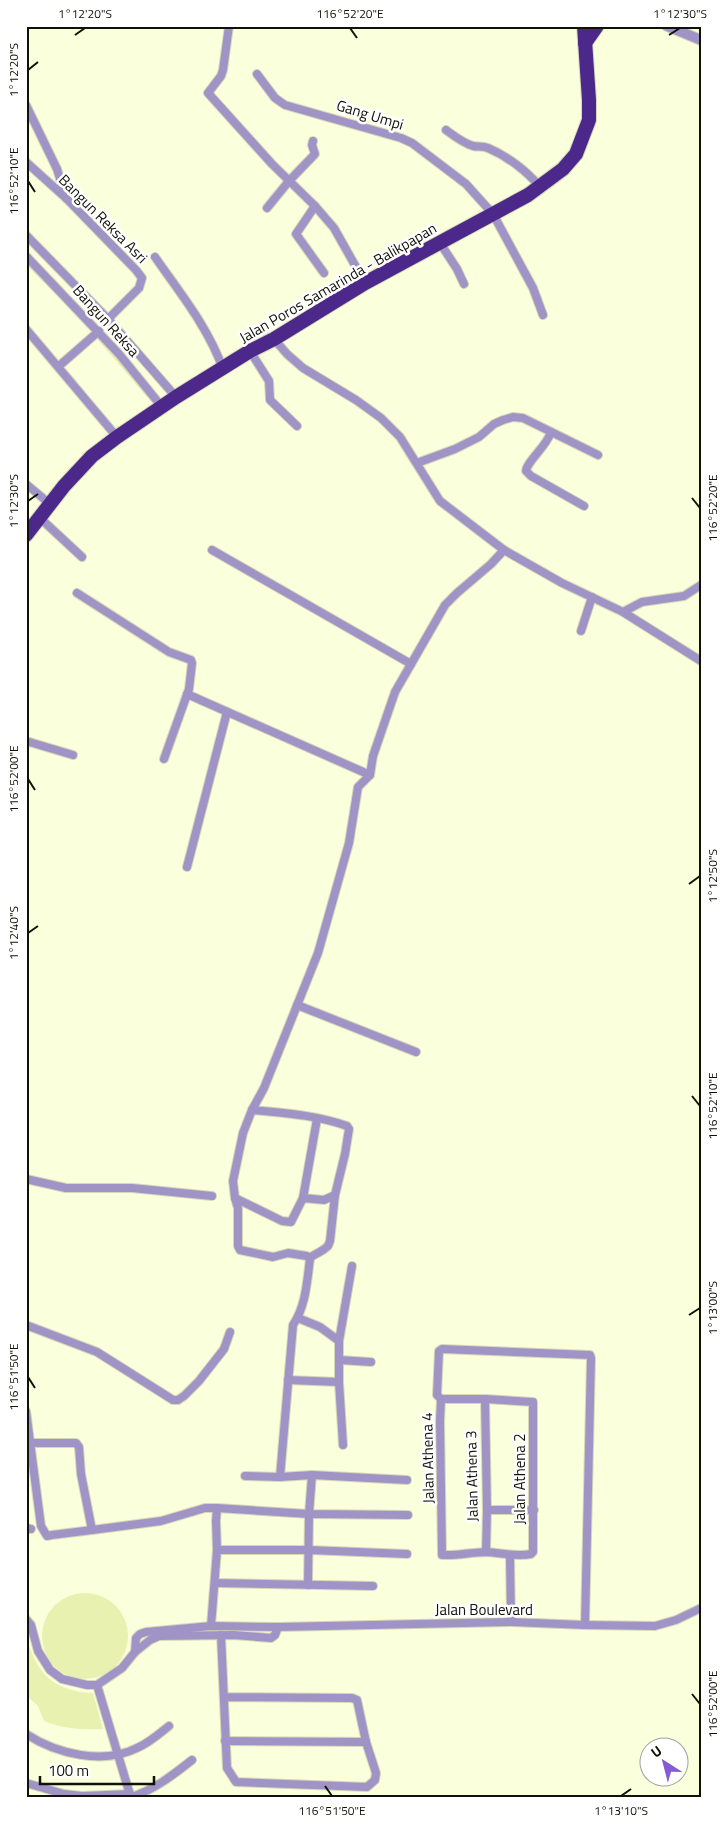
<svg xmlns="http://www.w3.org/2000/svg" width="727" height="1824" font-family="'Titillium Web',sans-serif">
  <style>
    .green { fill: #e9f1b1 }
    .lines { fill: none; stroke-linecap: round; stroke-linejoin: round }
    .minor-casing { stroke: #d5d9ba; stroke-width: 10 }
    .tertiary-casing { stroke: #d5d9ba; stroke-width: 12 }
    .trunk-casing { stroke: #d5d9ba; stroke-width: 16 }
    .minor { stroke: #a094c7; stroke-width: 8 }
    .tertiary { stroke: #a094c7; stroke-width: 10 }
    .trunk { stroke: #4d288b; stroke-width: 14 }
    .ticks { fill: none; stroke: #111207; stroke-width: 2 }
    .labels { text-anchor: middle; stroke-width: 5; stroke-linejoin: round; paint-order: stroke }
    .street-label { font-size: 15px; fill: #111207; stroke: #fff }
    .neatline { fill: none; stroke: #111207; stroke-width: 2 }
    .ticks-label { font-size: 12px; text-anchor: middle; fill: #111207 }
  </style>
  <rect width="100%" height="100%" fill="#faffdc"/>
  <g class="green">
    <polygon points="26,252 55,279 130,362 155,392 147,397 75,313 26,265"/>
    <circle cx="85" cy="1636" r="43"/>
    <path d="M26 1640C30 1647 32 1655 36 1662 48 1684 68 1692 93 1693L103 1729C82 1730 64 1729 44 1721L38 1706 26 1695Z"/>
  </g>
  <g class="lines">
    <defs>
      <g id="minor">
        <polyline points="229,26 223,70 221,76 208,93 272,164 315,206 334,228 365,283"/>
        <polyline points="257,74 275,98 285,105 401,138 412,143 466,184 493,214 533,288 543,315"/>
        <polyline points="26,105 57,169 66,198"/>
        <path d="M446 130C454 136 463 143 473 146 478 147 483 146 488 148 507 156 527 171 540 187"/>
        <polyline points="26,162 66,198 136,270 142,278 139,288 108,319"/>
        <polyline points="315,206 296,234 324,273"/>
        <polyline points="267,208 289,181 315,154 312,145 313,141"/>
        <polyline points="26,235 108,319 176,397"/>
        <polyline points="440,243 457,269 464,284"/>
        <polyline points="26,256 119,354 162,407"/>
        <path d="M155 257C180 293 208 327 223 369"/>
        <polyline points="26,329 117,437"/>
        <polyline points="274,339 287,354 303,368 356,400 381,418 400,437 440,501 504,550 562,583 623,612 701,661"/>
        <polyline points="250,351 269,381 270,400 297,426"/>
        <polyline points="59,366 99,331"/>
        <path d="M551 432C547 446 527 461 526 471L531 476 584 506"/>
        <polyline points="417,463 455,449 479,437 494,424 503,420 513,417 523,418 598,455"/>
        <polyline points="26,484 50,504"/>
        <polyline points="40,518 82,557"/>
        <polyline points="212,550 411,664"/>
        <polyline points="77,593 169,652 191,660 192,663 189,689 164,759"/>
        <polyline points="623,612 642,602 684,596 701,585"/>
        <polyline points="581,631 592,597"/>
        <polyline points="187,694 370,775"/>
        <polyline points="26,741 73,755"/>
        <polyline points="187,867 227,712"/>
        <polyline points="297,1005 416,1052"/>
        <polyline points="26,1179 66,1188 132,1188 212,1196"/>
        <path d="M235 1198 282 1221 291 1222 303 1198 324 1200 335 1195 345 1154 349 1129 347 1126C317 1115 283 1113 252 1110"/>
        <polyline points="303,1198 317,1119"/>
        <polyline points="309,1258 323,1250 328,1246 330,1241 335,1195"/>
        <polyline points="298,1318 320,1327 339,1341"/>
        <polyline points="26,1325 97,1352 173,1400 178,1400 184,1396 199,1381 224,1349 230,1332"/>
        <polyline points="340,1360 371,1362"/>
        <polyline points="288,1380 339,1382"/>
        <polyline points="485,1399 487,1510 486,1552"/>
        <polyline points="26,1411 41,1526 47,1536 52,1535 92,1530"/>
        <polyline points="29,1443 76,1443 79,1447 81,1474 92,1530 161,1521 205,1508 217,1508 309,1514 408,1515"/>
        <polyline points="343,1445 339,1382 339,1341 352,1266"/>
        <polyline points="245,1476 280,1477 312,1475 407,1480"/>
        <path d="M280 1477 293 1325C306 1306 307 1281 310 1259L307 1256 288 1253 273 1257 240 1250 238 1246V1208L235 1198 233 1181 243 1133 252 1110 264 1088 318 953 349 843 358 787 370 775 373 756 395 692 437 619 445 605 457 593 491 564 504 550"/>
        <polyline points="487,1510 534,1510"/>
        <polyline points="26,1528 31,1529"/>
        <polyline points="217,1550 309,1550 407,1554"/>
        <polyline points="510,1555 511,1622"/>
        <polyline points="215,1583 373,1586"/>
        <polyline points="308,1585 309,1514 312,1475"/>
        <path d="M26 1619 31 1625 38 1651 50 1670 62 1679 87 1685H97L122 1668 135 1652 136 1638 140 1634 146 1632 211 1626 278 1627 511 1622 585 1625 591 1358 590 1355 442 1349 439 1351 437 1395 441 1399 440 1421 442 1555C458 1556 472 1552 487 1552 502 1553 516 1557 531 1554L533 1552V1402L485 1399H441"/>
        <polyline points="585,1625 655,1626 676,1620 701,1608"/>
        <polyline points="211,1626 217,1550 216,1521 217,1508"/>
        <polyline points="221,1635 227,1768 236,1782 367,1787 375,1780 376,1773 366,1742 357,1700 352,1698 224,1697"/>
        <polyline points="135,1652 150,1640 159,1636 234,1635 271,1638 275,1635 278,1627"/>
        <polyline points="97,1685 131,1798"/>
        <path d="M26 1734C57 1754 103 1765 137 1748 149 1743 159 1734 169 1726"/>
        <polyline points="225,1741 366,1742"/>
        <polyline points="26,1783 64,1794 82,1796 130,1794"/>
        <path d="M131 1797C154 1790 173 1775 192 1760"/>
      </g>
      <polyline id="tertiary" points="667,26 701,40"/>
      <g id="trunk">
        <polyline points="585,43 597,26"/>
        <polyline points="26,535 64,486 92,456 117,437 176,397 250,351 274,339 365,283 528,195 563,169 576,154 589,120 589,100 584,26"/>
      </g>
    </defs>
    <use href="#minor" class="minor-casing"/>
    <use href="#tertiary" class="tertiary-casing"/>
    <use href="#trunk" class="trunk-casing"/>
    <use href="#minor" class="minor"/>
    <use href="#tertiary" class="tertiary"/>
    <use href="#trunk" class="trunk"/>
  </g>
  <path class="ticks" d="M350 28 357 38M75 35 85 28M669 35 680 28M28 70 38 62M28 181 35 192M692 498 700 508M28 501 38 494M28 779 35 790M689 884 700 876M28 933 38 926M692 1096 700 1106M689 1315 700 1308M28 1377 35 1388M692 1694 700 1704M325 1786 332 1796M621 1796 631 1789"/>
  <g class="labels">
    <g class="street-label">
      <text transform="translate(370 115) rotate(17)" y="5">Gang Umpi</text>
      <text transform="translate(103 219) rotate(45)" y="5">Bangun Reksa Asri</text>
      <text transform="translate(338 283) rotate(-30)" y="5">Jalan Poros Samarinda - Balikpapan</text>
      <text transform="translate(106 321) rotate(48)" y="5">Bangun Reksa</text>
      <text transform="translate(428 1458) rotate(-91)" y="5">Jalan Athena 4</text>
      <text transform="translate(472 1476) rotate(-91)" y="5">Jalan Athena 3</text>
      <text transform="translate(520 1479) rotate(-90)" y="5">Jalan Athena 2</text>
      <text x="484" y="1615">Jalan Boulevard</text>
    </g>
  </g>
  <rect width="727" height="1824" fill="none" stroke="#ffffff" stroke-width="55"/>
  <g transform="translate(664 1762) rotate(324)"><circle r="24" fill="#ffffff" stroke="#a0a09c"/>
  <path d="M0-4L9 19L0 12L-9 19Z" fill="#825bd5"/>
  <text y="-8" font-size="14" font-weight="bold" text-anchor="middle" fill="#111207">U</text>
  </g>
  <path d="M40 1776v8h114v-8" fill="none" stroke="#111207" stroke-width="2.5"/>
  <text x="48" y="1776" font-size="15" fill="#111207" stroke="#ffffff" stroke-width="4" paint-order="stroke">100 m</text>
  <rect x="28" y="28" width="672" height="1768" class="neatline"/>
  <g class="ticks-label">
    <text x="85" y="18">1°12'20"S</text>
    <text x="350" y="18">116°52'20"E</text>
    <text x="680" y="18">1°12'30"S</text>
    <text transform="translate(14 70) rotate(-90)" y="4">1°12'20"S</text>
    <text transform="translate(14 181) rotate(-90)" y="4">116°52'10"E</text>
    <text transform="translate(14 501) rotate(-90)" y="4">1°12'30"S</text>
    <text transform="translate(713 508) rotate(-90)" y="4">116°52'20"E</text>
    <text transform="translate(14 779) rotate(-90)" y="4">116°52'00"E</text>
    <text transform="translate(713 876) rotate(-90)" y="4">1°12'50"S</text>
    <text transform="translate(14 933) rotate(-90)" y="4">1°12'40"S</text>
    <text transform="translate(713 1106) rotate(-90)" y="4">116°52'10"E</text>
    <text transform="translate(713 1308) rotate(-90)" y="4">1°13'00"S</text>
    <text transform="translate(14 1377) rotate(-90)" y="4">116°51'50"E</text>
    <text transform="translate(713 1704) rotate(-90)" y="4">116°52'00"E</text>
    <text x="332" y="1815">116°51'50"E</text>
    <text x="621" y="1815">1°13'10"S</text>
  </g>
</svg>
